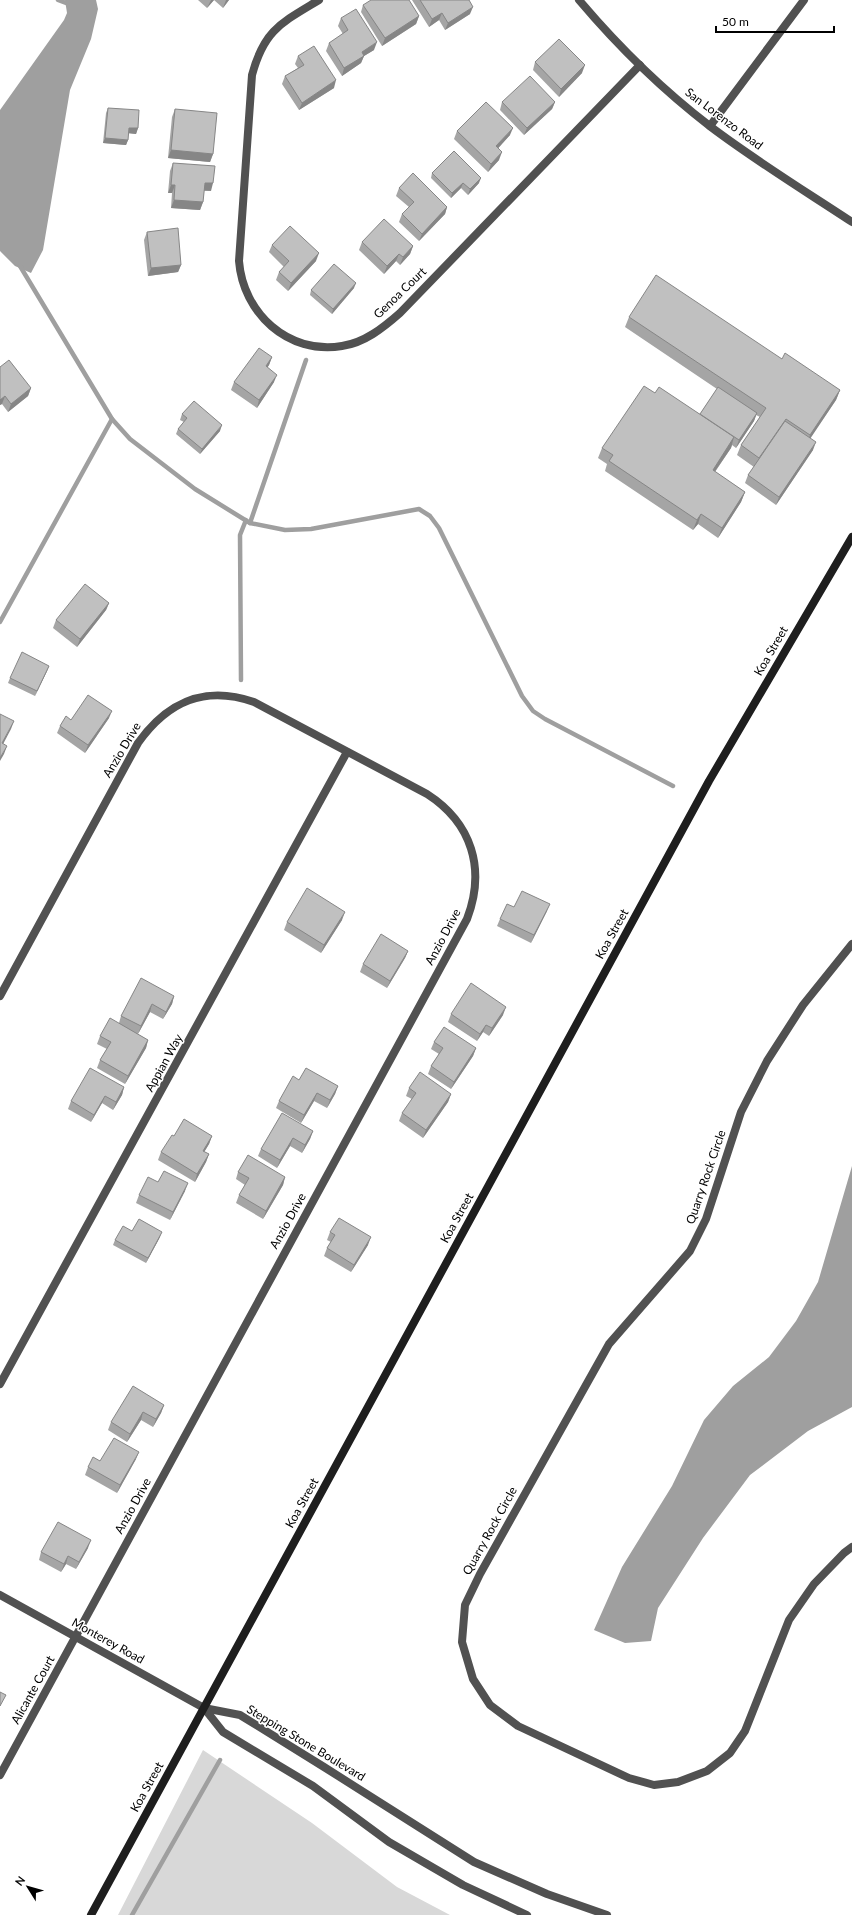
<svg xmlns="http://www.w3.org/2000/svg" width="852" height="1915" font-family="Lato,sans-serif">
  <style>
    .green { fill: #d8d8d8 }
    .water { fill: #9f9f9f }
    .lines { fill: none; stroke-linecap: round; stroke-linejoin: round }
    .stream { stroke: #9f9f9f; stroke-width: 4.5 }
    .minor { stroke: #515151; stroke-width: 8 }
    .tertiary { stroke: #515151; stroke-width: 8 }
    .secondary { stroke: #1e1e1e; stroke-width: 8 }
    .wall { fill: #a5a5a5 }
    .shaded-wall { fill: #868686 }
    .building { fill: #c0c0c0; stroke: #868686 }
    .labels { text-anchor: middle; stroke-width: 3; stroke-linejoin: round; paint-order: stroke }
    .street-label { font-size: 12px; fill: #000; stroke: #fff }
  </style>
  <rect width="100%" height="100%" fill="#fff"/>
  <polygon class="green" points="203,1750 312,1823 397,1887 450,1915 118,1915"/>
  <g class="water">
    <polygon points="65,0 96,0 98,9 91,39 70,90 43,250 31,273 15,266 0,251 0,110 64,20 67,13"/>
    <polygon points="852,1166 852,1407 808,1431 750,1475 703,1538 658,1608 651,1641 625,1643 594,1630 622,1567 672,1486 704,1420 733,1386 769,1357 796,1321 818,1282"/>
  </g>
  <g class="lines">
    <g class="stream">
      <polyline points="58,0 66,3"/>
      <polyline points="20,266 112,419 130,439 195,489 250,523 285,530 311,529 419,509 430,516 439,528 522,696 533,711 545,719 673,786"/>
      <polyline points="250,523 306,360"/>
      <polyline points="0,622 112,419"/>
      <polyline points="241,680 240,535 246,520"/>
      <polyline points="132,1915 220,1760"/>
    </g>
    <g class="minor">
      <path d="M319 0C281 23 264 30 252 75L239 261C243 313 288 355 342 346 364 343 383 328 400 313L640 65"/>
      <polyline points="710,126 804,0"/>
      <polyline points="852,944 803,1005 767,1061 741,1112 706,1219 690,1251 609,1344 480,1574 465,1605 462,1642 473,1679 490,1705 518,1726 629,1778 654,1785 678,1782 707,1771 730,1753 745,1731 789,1620 814,1584 844,1553 852,1547"/>
      <path d="M0 996 138 743C168 701 205 685 254 702L427 794C472 823 486 869 467 919L0 1775"/>
      <polyline points="0,1384 347,752"/>
      <polyline points="204,1708 240,1715 324,1767 474,1862 547,1894 607,1915"/>
      <polyline points="204,1708 223,1732 313,1786 389,1842 463,1885 527,1915"/>
    </g>
    <g class="tertiary">
      <path d="M579 0C617 45 664 91 711 127 756 161 805 191 852 222"/>
      <polyline points="0,1595 204,1708"/>
    </g>
    <polyline class="secondary" points="91,1915 709,781 852,537"/>
  </g>
  <g class="wall">
    <polygon points="198,0 214,0 207,8"/>
    <polygon points="214,0 229,0 223,8"/>
    <polygon points="412,0 469,0 470,14 445,30 439,20 429,27"/>
    <polygon points="363,5 419,16 416,24 382,46 361,12"/>
    <polygon points="341,18 374,50 364,56 361,63 342,76 326,51 329,43 343,34 338,26"/>
    <polygon points="298,56 334,88 299,110 282,84 285,76 298,68 295,64"/>
    <polygon points="535,62 582,73 559,97 533,70"/>
    <polygon points="502,102 555,102 552,109 524,135 500,110"/>
    <polygon points="108,108 138,128 136,134 128,133 128,140 126,145 103,143 106,113"/>
    <polygon points="175,109 213,154 210,162 168,158 172,117"/>
    <polygon points="457,131 510,135 498,148 499,160 488,172 454,139"/>
    <polygon points="173,163 211,191 204,191 203,202 200,210 171,208 172,193 168,193 170,171"/>
    <polygon points="432,173 479,183 468,195 461,188 451,198 431,178"/>
    <polygon points="399,188 447,207 445,214 419,241 399,222 402,214 409,207 396,196"/>
    <polygon points="147,232 181,265 178,272 148,276 144,240"/>
    <polygon points="362,242 413,246 410,254 400,265 396,261 384,274 359,250"/>
    <polygon points="272,245 316,261 288,291 276,280 279,272 284,267 269,252"/>
    <polygon points="354,288 332,314 310,295 311,290"/>
    <polygon points="629,317 782,359 840,390 836,400 810,438 813,450 776,505 745,483 748,475 754,467 737,455 741,445 760,417 756,415 754,421 736,448 732,445 731,448 715,472 745,492 741,502 718,538 698,524 693,530 605,471 607,464 598,458 602,448 655,393 700,414 717,389 625,327"/>
    <polygon points="272,357 269,365 267,368 274,382 257,408 231,390 234,382"/>
    <polygon points="0,367 31,388 28,396 8,412 2,404 0,405"/>
    <polygon points="182,414 220,431 200,454 176,434 178,429 184,422 180,420"/>
    <polygon points="109,603 106,610 77,647 53,628 56,620"/>
    <polygon points="49,666 47,671 35,696 8,683 10,678"/>
    <polygon points="109,718 85,753 57,733 60,726 71,720"/>
    <polygon points="514,907 547,911 531,943 497,926 500,919"/>
    <polygon points="342,920 321,953 284,930 287,922"/>
    <polygon points="408,951 405,958 387,988 360,972 363,964"/>
    <polygon points="174,996 172,1004 163,1019 150,1012 138,1034 131,1030 148,1040 146,1048 125,1084 97,1068 100,1060 107,1049 97,1044 100,1036 119,1023 121,1016"/>
    <polygon points="451,1014 503,1015 489,1036 483,1032 477,1041 448,1022"/>
    <polygon points="434,1042 476,1048 473,1056 451,1089 428,1074 431,1066 439,1054 431,1049"/>
    <polygon points="299,1080 338,1086 335,1094 327,1108 314,1101 301,1123 276,1108 279,1101"/>
    <polygon points="124,1087 122,1095 113,1110 102,1103 91,1122 68,1109 71,1101"/>
    <polygon points="409,1088 451,1094 448,1102 423,1138 399,1121 402,1113 412,1099 406,1096"/>
    <polygon points="313,1131 310,1139 302,1153 290,1146 277,1168 258,1156 261,1149"/>
    <polygon points="174,1136 212,1136 209,1144 204,1152 209,1154 206,1162 195,1182 158,1160 161,1152"/>
    <polygon points="238,1172 285,1177 283,1185 263,1219 236,1203 239,1195 245,1185 236,1179"/>
    <polygon points="158,1182 185,1191 170,1220 136,1203 139,1195"/>
    <polygon points="132,1231 160,1237 146,1263 113,1245 115,1240"/>
    <polygon points="330,1232 368,1245 351,1272 324,1256 327,1248 331,1242 327,1240"/>
    <polygon points="164,1405 161,1413 153,1427 141,1420 127,1442 108,1430 111,1422"/>
    <polygon points="136,1459 117,1493 85,1475 88,1467 100,1461"/>
    <polygon points="88,1548 76,1569 66,1564 61,1572 39,1560 41,1552"/>
  </g>
  <g class="shaded-wall">
    <polygon points="211,0 214,0 207,8"/>
    <polygon points="226,0 229,0 223,8"/>
    <polygon points="473,7 470,14 445,30 448,23"/>
    <polygon points="442,13 439,20 429,27 432,19"/>
    <polygon points="419,16 416,24 382,46 385,38"/>
    <polygon points="377,42 374,50 364,56 361,63 342,76 344,68 362,52"/>
    <polygon points="585,65 582,73 559,97 561,89"/>
    <polygon points="336,80 334,88 299,110 302,103"/>
    <polygon points="555,102 552,109 524,135 527,128"/>
    <polygon points="129,128 138,128 136,134 127,133"/>
    <polygon points="513,128 510,135 493,154 496,146"/>
    <polygon points="105,138 128,140 126,145 103,143"/>
    <polygon points="171,150 213,154 210,162 168,158"/>
    <polygon points="502,152 499,160 488,172 491,164"/>
    <polygon points="481,178 479,183 468,195 470,189"/>
    <polygon points="205,183 213,183 211,191 202,190"/>
    <polygon points="463,183 461,188 451,198 452,193"/>
    <polygon points="171,185 175,185 172,193 168,193"/>
    <polygon points="174,200 203,202 200,210 171,208"/>
    <polygon points="447,207 445,214 419,241 422,234"/>
    <polygon points="413,246 410,254 400,265 403,257"/>
    <polygon points="319,253 316,261 288,291 291,283"/>
    <polygon points="399,254 396,261 384,274 387,266"/>
    <polygon points="181,265 178,272 148,276 151,268"/>
    <polygon points="356,283 354,288 332,314 333,309"/>
    <polygon points="272,357 269,365 263,374 266,366"/>
    <polygon points="277,375 274,382 257,408 259,400"/>
    <polygon points="31,388 28,396 8,412 11,404"/>
    <polygon points="840,390 836,400 806,445 810,435"/>
    <polygon points="5,396 2,404 0,405 0,400"/>
    <polygon points="757,413 754,421 736,448 739,440"/>
    <polygon points="222,425 220,431 200,454 202,449"/>
    <polygon points="734,437 731,448 709,480 713,470"/>
    <polygon points="816,442 813,450 776,505 779,497"/>
    <polygon points="745,492 741,502 718,538 722,528"/>
    <polygon points="701,514 698,524 693,530 697,520"/>
    <polygon points="109,603 106,610 77,647 80,639"/>
    <polygon points="49,666 47,671 35,696 37,691"/>
    <polygon points="112,711 109,718 85,753 88,745"/>
    <polygon points="14,721 11,729 0,750 2,743"/>
    <polygon points="7,746 4,754 0,761 0,758"/>
    <polygon points="550,904 547,911 531,943 534,935"/>
    <polygon points="345,912 342,920 321,953 324,945"/>
    <polygon points="408,951 405,958 387,988 390,981"/>
    <polygon points="174,996 172,1004 163,1019 166,1012"/>
    <polygon points="152,1004 150,1012 138,1034 141,1026"/>
    <polygon points="506,1007 503,1015 489,1036 492,1028"/>
    <polygon points="486,1025 483,1032 477,1041 480,1034"/>
    <polygon points="148,1040 146,1048 125,1084 128,1076"/>
    <polygon points="476,1048 473,1056 451,1089 454,1082"/>
    <polygon points="338,1086 335,1094 327,1108 330,1100"/>
    <polygon points="124,1087 122,1095 113,1110 116,1102"/>
    <polygon points="317,1093 314,1101 301,1123 304,1115"/>
    <polygon points="451,1094 448,1102 423,1138 426,1130"/>
    <polygon points="105,1096 102,1103 91,1122 94,1115"/>
    <polygon points="313,1131 310,1139 302,1153 305,1145"/>
    <polygon points="212,1136 209,1144 200,1159 203,1151"/>
    <polygon points="293,1138 290,1146 277,1168 280,1160"/>
    <polygon points="209,1154 206,1162 195,1182 197,1174"/>
    <polygon points="285,1177 283,1185 263,1219 266,1211"/>
    <polygon points="188,1183 185,1191 170,1220 173,1212"/>
    <polygon points="162,1232 160,1237 146,1263 148,1258"/>
    <polygon points="371,1237 368,1245 351,1272 354,1265"/>
    <polygon points="164,1405 161,1413 153,1427 156,1419"/>
    <polygon points="143,1412 141,1420 127,1442 130,1434"/>
    <polygon points="139,1452 136,1459 117,1493 120,1485"/>
    <polygon points="91,1540 88,1548 76,1569 79,1562"/>
    <polygon points="68,1556 66,1564 61,1572 64,1564"/>
  </g>
  <g class="building">
    <polygon points="371,0 409,0 419,16 385,38 363,5"/>
    <polygon points="420,0 469,0 473,7 448,23 442,13 432,19"/>
    <polygon points="356,9 377,42 362,52 364,56 344,68 329,43 348,30 341,18"/>
    <polygon points="559,39 585,65 561,89 535,62"/>
    <polygon points="314,46 336,80 302,103 285,76 304,65 298,56"/>
    <polygon points="530,76 555,102 527,128 502,102"/>
    <polygon points="486,102 513,128 496,146 502,152 491,164 457,131"/>
    <polygon points="108,108 139,110 138,128 129,128 128,140 105,138"/>
    <polygon points="175,109 217,113 213,154 171,150"/>
    <polygon points="454,151 481,178 470,189 463,183 452,193 432,173"/>
    <polygon points="173,163 215,166 213,183 205,183 203,202 174,200 175,185 171,185"/>
    <polygon points="413,173 447,207 422,234 402,214 414,202 399,188"/>
    <polygon points="384,219 413,246 403,257 399,254 387,266 362,242"/>
    <polygon points="290,226 319,253 291,283 279,272 289,261 272,245"/>
    <polygon points="178,228 181,265 151,268 147,232"/>
    <polygon points="334,264 356,283 333,309 311,290"/>
    <polygon points="656,275 782,359 785,353 840,390 810,435 786,419 759,458 741,445 766,408 629,317"/>
    <polygon points="259,348 272,357 266,366 277,375 259,400 234,382"/>
    <polygon points="9,360 31,388 11,404 5,396 0,400 0,367"/>
    <polygon points="644,386 655,393 659,387 734,437 713,470 745,492 722,528 701,514 697,520 609,461 613,455 602,448"/>
    <polygon points="718,387 757,413 739,440 700,414"/>
    <polygon points="194,401 222,425 202,449 178,429 187,418 182,414"/>
    <polygon points="785,421 816,442 779,497 748,475"/>
    <polygon points="85,584 109,603 80,639 56,620"/>
    <polygon points="22,652 49,666 37,691 10,678"/>
    <polygon points="88,695 112,711 88,745 60,726 66,716 71,720"/>
    <polygon points="0,714 14,721 2,743 7,746 0,758"/>
    <polygon points="307,888 345,912 324,945 287,922"/>
    <polygon points="522,891 550,904 534,935 500,919 507,904 514,907"/>
    <polygon points="381,934 408,951 390,981 363,964"/>
    <polygon points="141,978 174,996 166,1012 152,1004 141,1026 121,1016"/>
    <polygon points="471,983 506,1007 492,1028 486,1025 480,1034 451,1014"/>
    <polygon points="110,1018 148,1040 128,1076 100,1060 111,1042 100,1036"/>
    <polygon points="444,1027 476,1048 454,1082 431,1066 443,1048 434,1042"/>
    <polygon points="90,1068 124,1087 116,1102 105,1096 94,1115 71,1101"/>
    <polygon points="306,1068 338,1086 330,1100 317,1093 304,1115 279,1101 293,1076 299,1080"/>
    <polygon points="420,1072 451,1094 426,1130 402,1113 416,1093 409,1088"/>
    <polygon points="282,1113 313,1131 305,1145 293,1138 280,1160 261,1149"/>
    <polygon points="184,1119 212,1136 203,1151 209,1154 197,1174 161,1152 172,1135 174,1136"/>
    <polygon points="248,1155 285,1177 266,1211 239,1195 249,1178 238,1172"/>
    <polygon points="164,1171 188,1183 173,1212 139,1195 148,1177 158,1182"/>
    <polygon points="339,1218 371,1237 354,1265 327,1248 335,1235 330,1232"/>
    <polygon points="139,1219 162,1232 148,1258 115,1240 123,1226 132,1231"/>
    <polygon points="133,1386 164,1405 156,1419 143,1412 130,1434 111,1422"/>
    <polygon points="114,1438 139,1452 120,1485 88,1467 93,1457 100,1461"/>
    <polygon points="58,1522 91,1540 79,1562 68,1556 64,1564 41,1552"/>
    <polygon points="0,1692 6,1695 0,1706"/>
  </g>
  <g class="labels">
    <g class="street-label">
      <text transform="translate(724 119) rotate(37)" y="4">San Lorenzo Road</text>
      <text transform="translate(400 293) rotate(-44)" y="4">Genoa Court</text>
      <text transform="translate(771 651) rotate(-60)" y="4">Koa Street</text>
      <text transform="translate(122 750) rotate(-59)" y="4">Anzio Drive</text>
      <text transform="translate(612 934) rotate(-61)" y="4">Koa Street</text>
      <text transform="translate(443 937) rotate(-62)" y="4">Anzio Drive</text>
      <text transform="translate(164 1063) rotate(-61)" y="4">Appian Way</text>
      <text transform="translate(706 1177) rotate(-71)" y="4">Quarry Rock Circle</text>
      <text transform="translate(457 1218) rotate(-61)" y="4">Koa Street</text>
      <text transform="translate(288 1221) rotate(-61)" y="4">Anzio Drive</text>
      <text transform="translate(302 1503) rotate(-61)" y="4">Koa Street</text>
      <text transform="translate(133 1506) rotate(-61)" y="4">Anzio Drive</text>
      <text transform="translate(490 1531) rotate(-61)" y="4">Quarry Rock Circle</text>
      <text transform="translate(108 1641) rotate(29)" y="4">Monterey Road</text>
      <text transform="translate(33 1690) rotate(-61)" y="4">Alicante Court</text>
      <text transform="translate(306 1743) rotate(31)" y="4">Stepping Stone Boulevard</text>
      <text transform="translate(147 1787) rotate(-61)" y="4">Koa Street</text>
    </g>
  </g>
  <g transform="translate(28 1887) rotate(307)" stroke="#ffffff" stroke-width="3" paint-order="stroke">
  <path d="M0-3L7 15L0 10L-7 15Z" fill="#000000"/>
  <text y="-6" font-size="11" font-weight="bold" text-anchor="middle" fill="#000000">N</text>
  </g>
  <path d="M716 26v6h118v-6" fill="none" stroke="#000000" stroke-width="2"/>
  <text x="722" y="26" font-size="12" fill="#000000" stroke="#ffffff" stroke-width="3" paint-order="stroke">50 m</text>
</svg>
